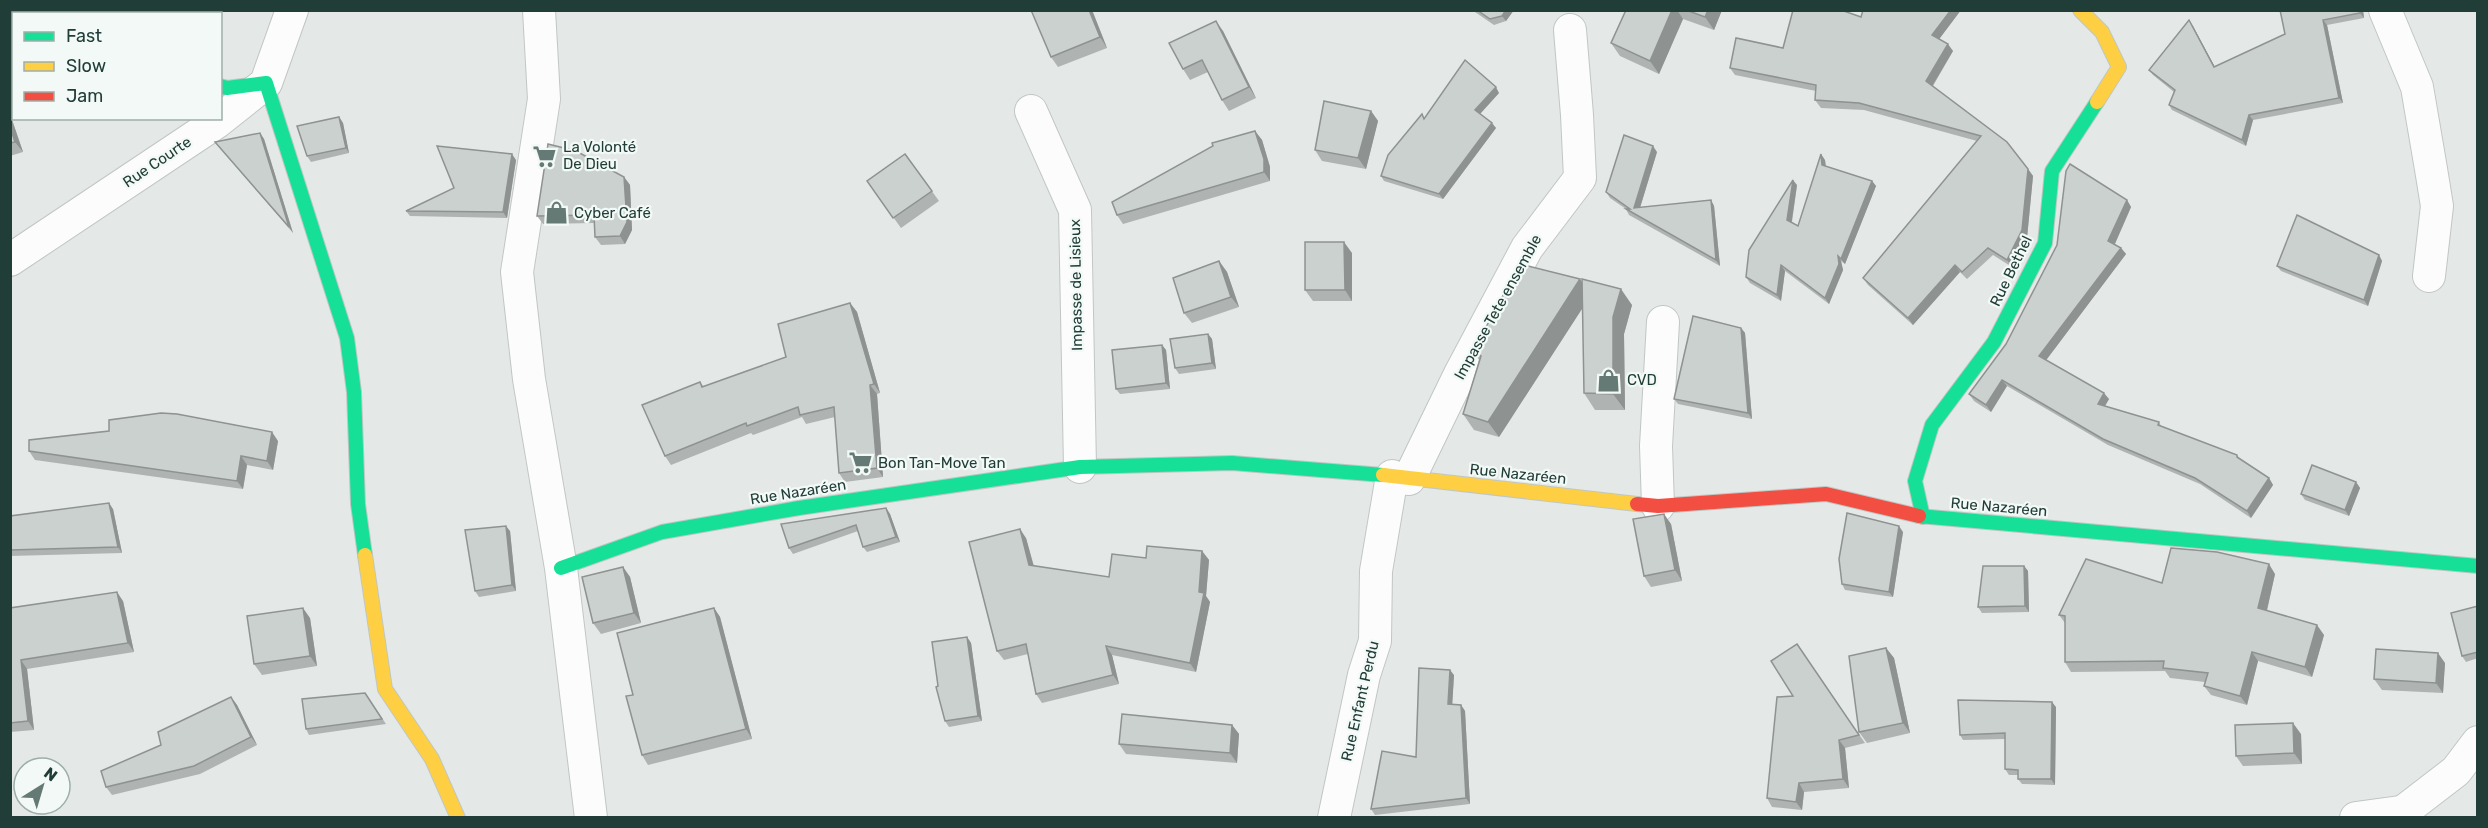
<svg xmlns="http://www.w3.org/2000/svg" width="2488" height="828" font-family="Rubik,sans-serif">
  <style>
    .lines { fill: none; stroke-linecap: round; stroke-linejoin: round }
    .street-casing { stroke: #c1c6c4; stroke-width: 34 }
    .fast-casing { stroke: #bfc7c4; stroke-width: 16 }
    .slow-casing { stroke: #bfc7c4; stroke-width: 16 }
    .jam-casing { stroke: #bfc7c4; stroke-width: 16 }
    .street { stroke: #fbfcfb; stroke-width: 32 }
    .fast { stroke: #16e098; stroke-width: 14 }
    .slow { stroke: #ffcf43; stroke-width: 14 }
    .jam { stroke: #f24e42; stroke-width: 14 }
    .wall { fill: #afb4b2 }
    .shaded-wall { fill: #8e9291 }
    .building { fill: #cbd1cf; stroke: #8e9291; stroke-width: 1.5 }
    .labels { text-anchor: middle; stroke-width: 4.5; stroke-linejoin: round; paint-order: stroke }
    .poi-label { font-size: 15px; fill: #213d37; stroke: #f2f9f6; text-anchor: start }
    .street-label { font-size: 15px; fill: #213d37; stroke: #f2f9f6 }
  </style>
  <rect width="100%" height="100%" fill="#e4e9e7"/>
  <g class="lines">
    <defs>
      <g id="street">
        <polyline points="130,10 132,14"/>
        <polyline points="539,10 544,99 517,272 529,379 561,568 591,818"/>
        <polyline points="2385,10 2417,87 2431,169 2437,206 2429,276"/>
        <polyline points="1031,111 1075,210 1080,467"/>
        <polyline points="10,260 217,122 266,83 292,10"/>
        <polyline points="1409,479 1460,374 1527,248 1580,178 1577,115 1570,30"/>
        <polyline points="1658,506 1656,446 1663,322"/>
        <polyline points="1334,818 1364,675 1375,641 1376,571 1392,476"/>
        <polyline points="2356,818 2400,812"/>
        <polyline points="2395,818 2456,771 2478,742"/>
      </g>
      <g id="fast">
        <polyline points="220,86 227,88 266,83 347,338 354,392 358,504 365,555"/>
        <polyline points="1919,516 2478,566"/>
        <polyline points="1923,517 1915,481 1932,425 1994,342 2045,243 2052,171 2097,102"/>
        <polyline points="561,568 662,532 799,508 1080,467 1232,463 1383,475"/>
      </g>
      <g id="slow">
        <polyline points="2080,10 2102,32 2119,67 2097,102"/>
        <polyline points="1383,475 1637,504"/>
        <polyline points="365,555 385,689 432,759 458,818"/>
      </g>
      <polyline id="jam" points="1637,504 1658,506 1826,494 1919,516"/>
    </defs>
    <use href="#street" class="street-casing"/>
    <use href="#fast" class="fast-casing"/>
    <use href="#slow" class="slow-casing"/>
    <use href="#jam" class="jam-casing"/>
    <use href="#street" class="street"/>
    <use href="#fast" class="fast"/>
    <use href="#slow" class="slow"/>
    <use href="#jam" class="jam"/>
  </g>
  <g class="wall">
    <polygon points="1092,10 1107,48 1058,67 1051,57"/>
    <polygon points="1472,10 1514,10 1506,21 1494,25"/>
    <polygon points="1626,10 1722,10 1714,30 1683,19 1659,74 1620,56 1611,43"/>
    <polygon points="1863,10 1961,10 1939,39 1953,51 1933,86 2028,169 2033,176 2027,238 2012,267 1993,255 1967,279 1960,272 1913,325 1868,285 1863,278 1977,141 1864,110 1821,108 1815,100 1816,91 1735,75 1730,68 1861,17"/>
    <polygon points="2280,10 2363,10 2364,18 2327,25 2343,103 2253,120 2246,146 2172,110 2169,105 2174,92 2153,75 2149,70 2189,20 2215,67 2285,34"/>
    <polygon points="1223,31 1256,98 1229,111 1222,100 1208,72 1190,80 1183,69"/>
    <polygon points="1499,93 1480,114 1496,128 1443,199 1384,181 1381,176 1425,118"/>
    <polygon points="1371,111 1378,121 1366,169 1322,161 1315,150"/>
    <polygon points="10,114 23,152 10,156"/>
    <polygon points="339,117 343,123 349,153 311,162 307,156"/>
    <polygon points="1255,131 1262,140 1270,167 1270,181 1123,224 1117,215"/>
    <polygon points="260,133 264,139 293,233 215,142"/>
    <polygon points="1657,152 1640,208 1711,200 1714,206 1720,266 1629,215 1626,209 1610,198 1606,192"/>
    <polygon points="905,154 939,201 901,228 867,181"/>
    <polygon points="516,160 507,218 410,216 406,211"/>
    <polygon points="1825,160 1826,166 1872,181 1876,186 1845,264 1841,261 1843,270 1829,304 1785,271 1781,301 1750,283 1746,277 1797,185 1792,222 1798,226"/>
    <polygon points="624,177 630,185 632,230 625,244 601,245 595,237 594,223 543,224 537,216"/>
    <polygon points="2127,200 2131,207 2115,244 2121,248 2126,254 2046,360 2109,399 2105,406 2159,422 2161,426 2237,455 2240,459 2269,478 2273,485 2251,518 2200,484 2108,445 2007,386 1991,412 1974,401 1969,394 2006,344"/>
    <polygon points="1352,253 1352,301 1313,301 1305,290"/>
    <polygon points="2379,255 2382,261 2368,306 2281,271 2277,266"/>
    <polygon points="1219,261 1227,272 1239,307 1192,323 1184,313"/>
    <polygon points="1582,283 1632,305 1624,334 1625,410 1595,410 1584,393 1583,307 1499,437 1474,430 1463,414 1479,360 1473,351"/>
    <polygon points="850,303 857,312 880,393 877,394 883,477 845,482 839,473 835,417 806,424 802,417 753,435 751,433 671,465 665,456 700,382 704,387 786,357"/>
    <polygon points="1741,328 1745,333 1752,419 1678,404 1674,399"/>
    <polygon points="1208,334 1212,339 1216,369 1179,374 1175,368"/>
    <polygon points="1162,345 1166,350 1170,389 1120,394 1116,389"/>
    <polygon points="278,441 273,470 247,465 243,489 35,460 29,451"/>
    <polygon points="2356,482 2360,488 2349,516 2305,500 2301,494"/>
    <polygon points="886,508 890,514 900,542 867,552 863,547 858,531 793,554 789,548"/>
    <polygon points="113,509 122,553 10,556 10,516"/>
    <polygon points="1671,524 1682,581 1651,587 1644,576"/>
    <polygon points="510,531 516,591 479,597 475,591"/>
    <polygon points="1903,532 1893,597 1845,590 1842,584"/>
    <polygon points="1026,538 1034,566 1109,577 1146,558 1202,551 1209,560 1206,596 1210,602 1196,672 1112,655 1119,684 1042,703 1036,694 1028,654 1004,660 997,651"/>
    <polygon points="2024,566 2028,571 2029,612 1982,613 1978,607"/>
    <polygon points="623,567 630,577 641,623 601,634 593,623"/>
    <polygon points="2275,574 2267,611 2324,635 2312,677 2258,661 2247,705 2211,695 2204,686 2205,682 2170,678 2165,671 2071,672 2065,662 2065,623 2059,615 2162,583"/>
    <polygon points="123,601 134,652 27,669 34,730 10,732 10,608"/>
    <polygon points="2478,606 2478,658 2466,662 2462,656"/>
    <polygon points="714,608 720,617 752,739 648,765 642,755 633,695"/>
    <polygon points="310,618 317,666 262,675 254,664"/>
    <polygon points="967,637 971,643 982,721 949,727 945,721"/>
    <polygon points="1797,644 1865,743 1845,748 1849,788 1804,792 1802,810 1772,807 1767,798 1793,696"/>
    <polygon points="1886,648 1894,658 1910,733 1867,743 1859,732"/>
    <polygon points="2445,663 2443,693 2382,690 2374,679"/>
    <polygon points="1454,675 1452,704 1461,705 1465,711 1470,804 1375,815 1371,809 1416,757"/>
    <polygon points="365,693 386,724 309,735 306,729"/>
    <polygon points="231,697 237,705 257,745 200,774 112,795 106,787 161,745"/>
    <polygon points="2056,707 2055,785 2022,784 2018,779 2018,775 2009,775 2005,769 2005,739 1963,740 1960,735"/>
    <polygon points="1232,725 1239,734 1237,763 1126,754 1119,744"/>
    <polygon points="2301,734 2302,764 2243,766 2236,756"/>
  </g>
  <g class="shaded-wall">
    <polygon points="180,10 190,10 189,14 180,14"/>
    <polygon points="1089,10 1092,10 1107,48 1100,37"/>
    <polygon points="1506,10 1514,10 1506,21 1502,16"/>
    <polygon points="1672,10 1677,10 1683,19 1659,74 1650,61"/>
    <polygon points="1708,10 1722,10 1714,30 1705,17"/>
    <polygon points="1951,10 1961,10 1937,42 1932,35"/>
    <polygon points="2360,10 2363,10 2364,18 2360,13"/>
    <polygon points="2189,20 2193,26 2218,73 2214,67"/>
    <polygon points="2323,20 2327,25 2343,103 2339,98"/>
    <polygon points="1216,21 1223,31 1256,98 1249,87"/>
    <polygon points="1948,44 1953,51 1931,88 1926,81"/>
    <polygon points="1496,87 1499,93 1479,115 1475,110"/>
    <polygon points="1371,111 1378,121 1366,169 1358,158"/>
    <polygon points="10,114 23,152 15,142 10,127"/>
    <polygon points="2249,115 2253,120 2246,146 2242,140"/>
    <polygon points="339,117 343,123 349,153 346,148"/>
    <polygon points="1492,123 1496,128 1443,199 1439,194"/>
    <polygon points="1255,131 1262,140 1270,167 1270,181 1264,172"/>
    <polygon points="260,133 264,139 293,233 289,227"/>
    <polygon points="1653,146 1657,152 1638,214 1634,208"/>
    <polygon points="512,154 516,160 507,218 503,212"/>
    <polygon points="1821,154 1825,160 1826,171 1822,165"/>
    <polygon points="2028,169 2033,176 2027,238 2012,267 2007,260"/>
    <polygon points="624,177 630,185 632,230 625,244 620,236"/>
    <polygon points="1793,180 1797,185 1791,226 1787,220"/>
    <polygon points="1872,181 1876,186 1845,264 1841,259"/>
    <polygon points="1711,200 1714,206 1720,266 1716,260"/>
    <polygon points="2127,200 2131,207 2113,248 2108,241"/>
    <polygon points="1344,242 1352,253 1352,301 1345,290"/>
    <polygon points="2121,248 2126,254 2044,363 2039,356"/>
    <polygon points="2379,255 2382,261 2368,306 2364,300"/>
    <polygon points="1838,256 1841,261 1843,270 1829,304 1825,298"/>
    <polygon points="1219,261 1227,272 1239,307 1231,297"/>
    <polygon points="1781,265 1785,271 1781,301 1777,295"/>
    <polygon points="1955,265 1960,272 1913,325 1908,318"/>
    <polygon points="1580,279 1591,295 1499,437 1488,422"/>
    <polygon points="1621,289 1632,305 1624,334 1625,410 1613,394 1613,317"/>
    <polygon points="850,303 857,312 880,393 874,384"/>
    <polygon points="1741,328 1745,333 1752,419 1748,413"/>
    <polygon points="1208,334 1212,339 1216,369 1212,363"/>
    <polygon points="1162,345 1166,350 1170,389 1166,383"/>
    <polygon points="2002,380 2007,386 1991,412 1986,405"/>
    <polygon points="870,385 877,394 883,477 877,468"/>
    <polygon points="2104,393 2109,399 2102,411 2098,404"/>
    <polygon points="272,432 278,441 273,470 267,461"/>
    <polygon points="241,456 247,465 243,489 237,481"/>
    <polygon points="2269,478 2273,485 2251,518 2247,511"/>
    <polygon points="2356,482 2360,488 2349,516 2345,510"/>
    <polygon points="109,503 113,509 122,553 118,547"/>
    <polygon points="886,508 890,514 900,542 896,537"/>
    <polygon points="1664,514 1671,524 1682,581 1675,570"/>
    <polygon points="506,526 510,531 516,591 512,585"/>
    <polygon points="1899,526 1903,532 1893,597 1889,592"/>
    <polygon points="1020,529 1026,538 1036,575 1029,565"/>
    <polygon points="1202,551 1209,560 1206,596 1210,602 1196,672 1190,663 1199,592"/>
    <polygon points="2269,564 2275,574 2265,618 2258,608"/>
    <polygon points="2024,566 2028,571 2029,612 2025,606"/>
    <polygon points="623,567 630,577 641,623 634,613"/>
    <polygon points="117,592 123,601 134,652 128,643"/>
    <polygon points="303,608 310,618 317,666 310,656"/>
    <polygon points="714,608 720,617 752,739 746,729"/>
    <polygon points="2317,625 2324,635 2312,677 2305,667"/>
    <polygon points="967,637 971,643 982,721 978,716"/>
    <polygon points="1106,646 1112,655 1119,684 1113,675"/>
    <polygon points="1886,648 1894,658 1910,733 1903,723"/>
    <polygon points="2252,652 2258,661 2247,705 2240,696"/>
    <polygon points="2438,653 2445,663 2443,693 2436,683"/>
    <polygon points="21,660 27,669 34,730 28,721"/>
    <polygon points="1450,670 1454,675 1452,709 1448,704"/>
    <polygon points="231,697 237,705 257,745 251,737"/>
    <polygon points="2052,702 2056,707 2055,785 2051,779"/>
    <polygon points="1461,705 1465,711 1470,804 1466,798"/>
    <polygon points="2293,723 2301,734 2302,764 2294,753"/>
    <polygon points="1232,725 1239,734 1237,763 1230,753"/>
    <polygon points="1839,740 1845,748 1849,788 1843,779"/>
    <polygon points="1799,783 1804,792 1802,810 1796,802"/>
  </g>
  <g class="building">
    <polygon points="166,10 180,10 180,14 169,14"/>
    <polygon points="1031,10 1089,10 1100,37 1051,57"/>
    <polygon points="1477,10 1506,10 1502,16 1490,19"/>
    <polygon points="1626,10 1672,10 1650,61 1611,43"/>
    <polygon points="1686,10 1708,10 1705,17"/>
    <polygon points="1793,10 1841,10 1861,17 1863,10 1951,10 1932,35 1948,44 1926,81 2007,142 2028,169 2022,230 2007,260 1988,248 1962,272 1955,265 1908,318 1863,278 1981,136 1859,103 1815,100 1816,85 1730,68 1736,38 1783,48"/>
    <polygon points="2280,10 2360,10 2360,13 2323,20 2339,98 2249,115 2242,140 2169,105 2175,90 2149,70 2189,20 2214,67 2285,34"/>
    <polygon points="1216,21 1249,87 1222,100 1202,60 1183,69 1169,43"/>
    <polygon points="1465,60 1496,87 1475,110 1492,123 1439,194 1381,176 1388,155 1422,114 1424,119"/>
    <polygon points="1324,101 1371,111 1358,158 1315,150"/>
    <polygon points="339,117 346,148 307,156 297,126"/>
    <polygon points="10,127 15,142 10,143"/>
    <polygon points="1255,131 1264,159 1264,172 1117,215 1112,202 1213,146 1212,143"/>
    <polygon points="260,133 289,227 215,142"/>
    <polygon points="1624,135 1653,146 1634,208 1711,200 1716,260 1626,209 1630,209 1606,192"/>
    <polygon points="548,144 576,151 624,177 627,222 620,236 595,237 594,215 537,216"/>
    <polygon points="437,146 512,154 503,212 406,211 454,188"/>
    <polygon points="905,154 932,191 893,218 867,181"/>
    <polygon points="1821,154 1822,165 1872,181 1841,259 1838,256 1839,264 1825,298 1781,265 1777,295 1746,277 1749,250 1793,180 1787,220 1798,226"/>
    <polygon points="2070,164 2127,200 2108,241 2121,248 2039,356 2104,393 2098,404 2159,422 2158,425 2237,455 2237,457 2269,478 2247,511 2195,478 2103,439 2002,380 1986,405 1969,394 2006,344 2057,245 2066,171"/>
    <polygon points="2297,215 2379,255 2364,300 2277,266"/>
    <polygon points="1305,242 1344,242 1345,290 1305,290"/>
    <polygon points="1219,261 1231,297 1184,313 1173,278"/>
    <polygon points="1520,264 1580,279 1488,422 1463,414 1481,356 1473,351"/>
    <polygon points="1582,279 1621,289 1613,317 1613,394 1584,393"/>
    <polygon points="850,303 874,384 870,385 877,468 839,473 834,407 800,415 798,407 747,426 746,423 665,456 642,405 700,382 702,387 786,357 778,324"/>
    <polygon points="1693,316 1741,328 1748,413 1674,399"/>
    <polygon points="1208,334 1212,363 1175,368 1170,339"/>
    <polygon points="1162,345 1166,383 1116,389 1112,350"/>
    <polygon points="161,413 177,414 272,432 267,461 241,456 237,481 29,451 29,440 109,431 109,420"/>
    <polygon points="2312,465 2356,482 2345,510 2301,494"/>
    <polygon points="109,503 118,547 10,550 10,516"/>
    <polygon points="886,508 896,537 863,547 856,525 789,548 781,524"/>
    <polygon points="1847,513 1899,526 1889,592 1842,584 1839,559"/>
    <polygon points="1664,514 1675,570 1644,576 1633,519"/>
    <polygon points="506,526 512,585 475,591 465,530"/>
    <polygon points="1020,529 1029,565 1109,577 1112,554 1146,558 1147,546 1202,551 1199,592 1204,593 1190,663 1106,646 1113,675 1036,694 1026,644 997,651 969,542"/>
    <polygon points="2171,548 2217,552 2269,564 2258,608 2317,625 2305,667 2252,652 2240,696 2204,686 2208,673 2163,668 2164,661 2065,662 2065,616 2059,615 2086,559 2162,583"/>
    <polygon points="1983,566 2024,566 2025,606 1978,607"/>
    <polygon points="623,567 634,613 593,623 582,577"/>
    <polygon points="117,592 128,643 21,660 28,721 10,723 10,608"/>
    <polygon points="2478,606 2478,652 2462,656 2451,613"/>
    <polygon points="303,608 310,656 254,664 247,616"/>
    <polygon points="714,608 746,729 642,755 626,696 633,695 617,633"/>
    <polygon points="967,637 978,716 945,721 936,687 938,686 932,642"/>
    <polygon points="1797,644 1859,735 1839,740 1843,779 1799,783 1796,802 1767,798 1777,697 1793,696 1771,661"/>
    <polygon points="1886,648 1903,723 1859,732 1849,656"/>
    <polygon points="2376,649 2438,653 2436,683 2374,679"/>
    <polygon points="1419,668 1450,670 1448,704 1461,705 1466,798 1371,809 1382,751 1416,757"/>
    <polygon points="365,693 382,719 306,729 302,699"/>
    <polygon points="231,697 251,737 194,766 106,787 101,771 161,745 158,732"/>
    <polygon points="1958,700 2052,702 2051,779 2018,779 2018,770 2005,769 2005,733 1960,735"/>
    <polygon points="1122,714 1232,725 1230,753 1119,744"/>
    <polygon points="2293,723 2294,753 2236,756 2235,725"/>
  </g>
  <defs>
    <symbol id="supermarket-bare" viewBox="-9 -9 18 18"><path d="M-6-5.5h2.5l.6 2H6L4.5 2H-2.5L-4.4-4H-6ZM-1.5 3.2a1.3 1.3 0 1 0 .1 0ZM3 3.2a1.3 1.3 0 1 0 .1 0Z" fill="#657975" stroke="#f2f9f6" stroke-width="2.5" paint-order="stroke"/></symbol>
    <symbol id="shop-bare" viewBox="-9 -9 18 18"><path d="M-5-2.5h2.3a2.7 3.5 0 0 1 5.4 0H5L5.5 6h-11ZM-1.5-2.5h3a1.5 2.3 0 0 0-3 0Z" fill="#657975" stroke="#f2f9f6" stroke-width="2.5" paint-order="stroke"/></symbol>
  </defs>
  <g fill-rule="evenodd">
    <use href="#supermarket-bare" x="528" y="140" width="33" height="33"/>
    <use href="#shop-bare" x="540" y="196" width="33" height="33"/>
    <use href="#shop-bare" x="1592" y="364" width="33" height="33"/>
    <use href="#supermarket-bare" x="844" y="446" width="33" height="33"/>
  </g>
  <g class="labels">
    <g class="poi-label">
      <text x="563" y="152">La Volonté<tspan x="563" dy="17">De Dieu</tspan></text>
      <text x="574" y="218">Cyber Café</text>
      <text x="1627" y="385">CVD</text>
      <text x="878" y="468">Bon Tan-Move Tan</text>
    </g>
    <g class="street-label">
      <text transform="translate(157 162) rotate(-34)" y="5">Rue Courte</text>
      <text transform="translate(2011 271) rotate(-64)" y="5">Rue Bethel</text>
      <text transform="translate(1076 285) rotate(-91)" y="5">Impasse de Lisieux</text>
      <text transform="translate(1498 307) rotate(-61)" y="5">Impasse Tete ensemble</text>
      <text transform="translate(1518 474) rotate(6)" y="5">Rue Nazaréen</text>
      <text transform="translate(798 492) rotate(-9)" y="5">Rue Nazaréen</text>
      <text transform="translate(1999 507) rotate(5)" y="5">Rue Nazaréen</text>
      <text transform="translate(1360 701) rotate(-77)" y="5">Rue Enfant Perdu</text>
    </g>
  </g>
  <rect width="2488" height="828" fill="none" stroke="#213d37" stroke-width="24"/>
  <rect x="12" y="12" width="210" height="108" fill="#f2f9f6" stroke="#9eaeaa" stroke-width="1.5"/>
  <rect x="24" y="32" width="30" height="9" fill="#16e098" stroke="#9eaeaa" stroke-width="1.5"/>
  <text x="66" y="42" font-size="18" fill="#213d37">Fast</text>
  <rect x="24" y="62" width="30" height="9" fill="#ffcf43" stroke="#9eaeaa" stroke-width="1.5"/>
  <text x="66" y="72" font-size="18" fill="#213d37">Slow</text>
  <rect x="24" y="92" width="30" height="9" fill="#f24e42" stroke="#9eaeaa" stroke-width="1.5"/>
  <text x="66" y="102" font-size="18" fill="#213d37">Jam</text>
  <g transform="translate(42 786) rotate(37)"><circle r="28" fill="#f2f9f6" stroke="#9eaeaa" stroke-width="1.5"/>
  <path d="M0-4.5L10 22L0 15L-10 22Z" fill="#657975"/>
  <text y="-9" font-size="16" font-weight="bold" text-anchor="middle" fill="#213d37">N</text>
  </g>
</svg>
